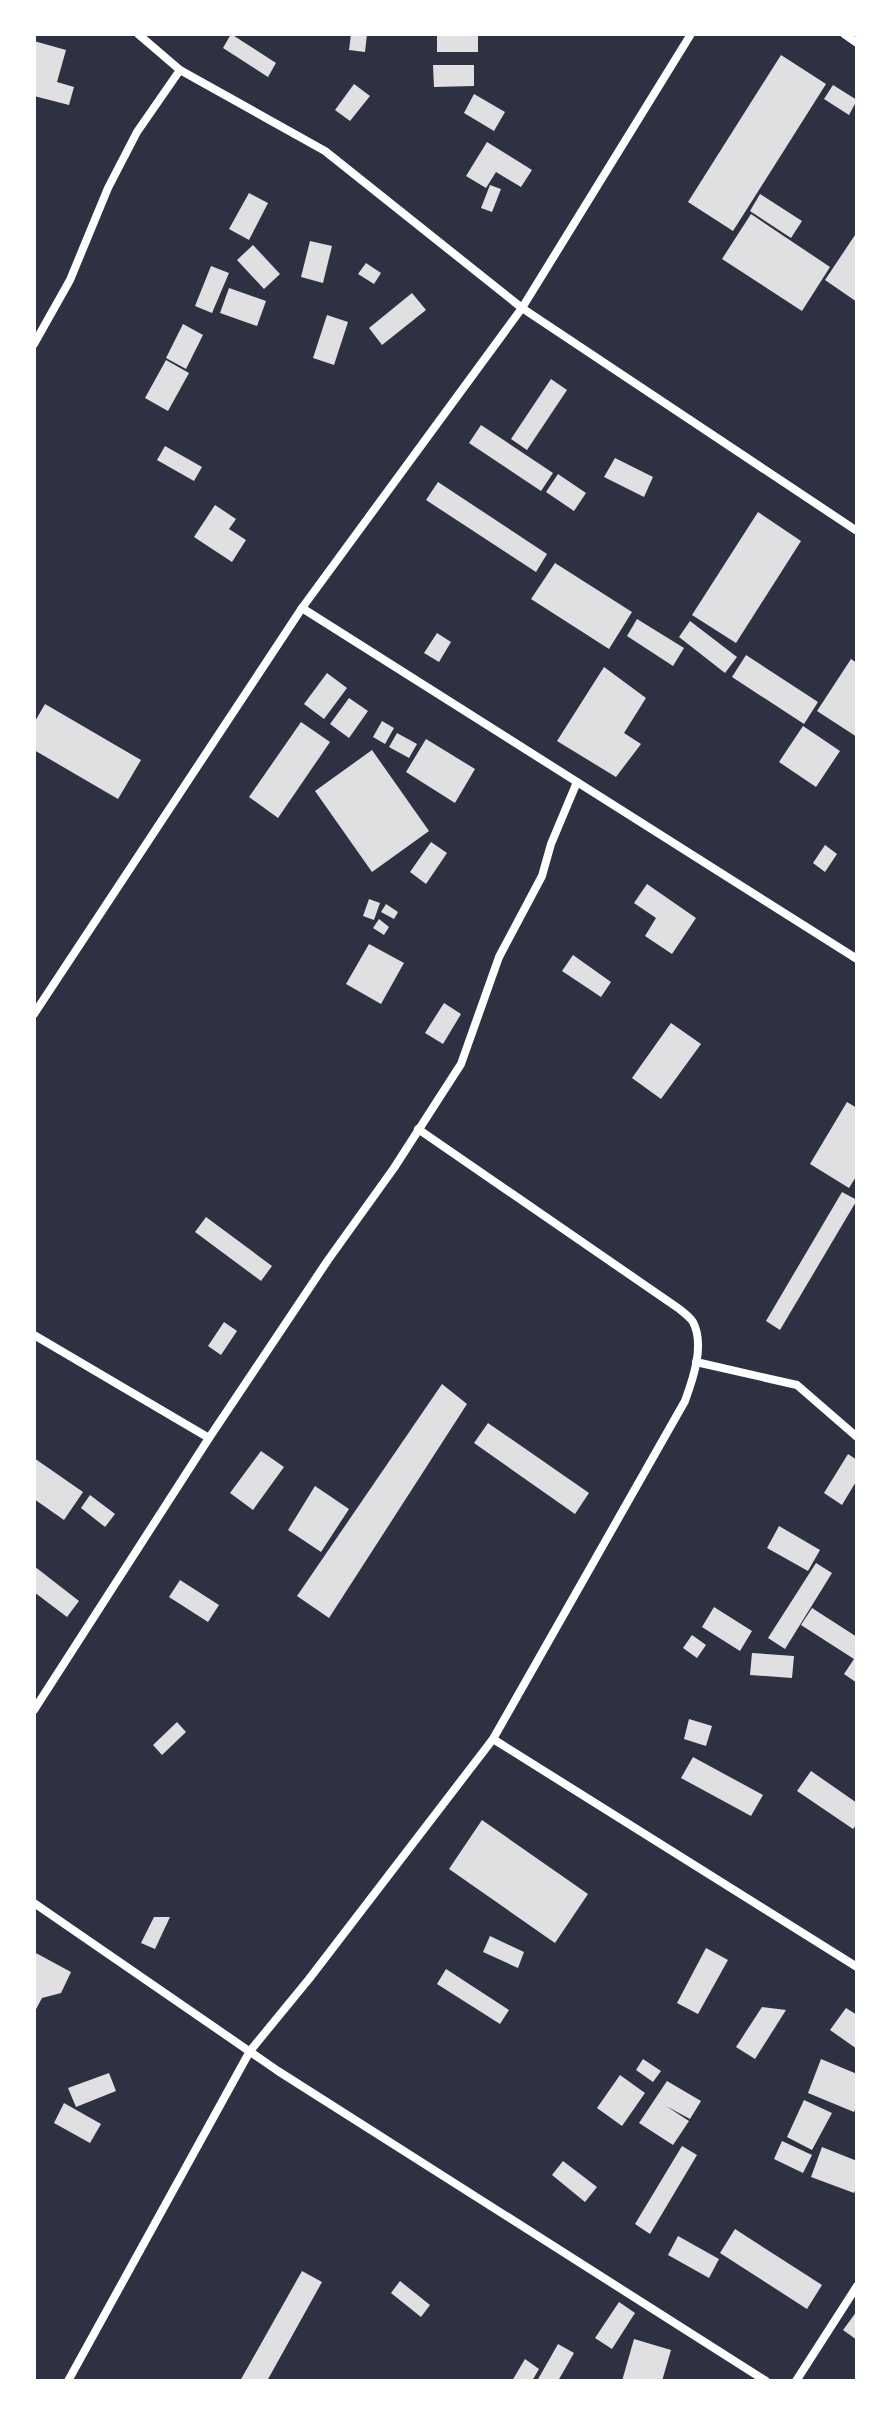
<svg xmlns="http://www.w3.org/2000/svg" width="891" height="2415" font-family="'Golos Text',sans-serif">
  <style>
    .building { fill: #e0e0e3 }
    .lines { fill: none; stroke-linecap: round; stroke-linejoin: round }
    .minor { stroke: #fff; stroke-width: 8 }
  </style>
  <rect width="100%" height="100%" fill="#2d3142"/>
  <g class="building">
    <polygon points="231,34 276,63 268,77 223,48"/>
    <polygon points="351,34 367,34 365,52 349,50"/>
    <rect x="437" y="34" width="41" height="18"/>
    <polygon points="34,41 66,50 57,82 74,87 69,105 34,96"/>
    <polygon points="781,55 826,84 733,231 688,202"/>
    <polygon points="433,65 474,65 474,86 434,87"/>
    <polygon points="354,84 370,96 350,121 335,110"/>
    <polygon points="833,85 857,100 849,115 824,99"/>
    <polygon points="474,94 505,112 494,131 464,113"/>
    <polygon points="487,142 532,170 521,187 496,172 486,188 466,176"/>
    <polygon points="490,185 501,189 492,212 481,208"/>
    <polygon points="249,193 268,203 249,240 229,229"/>
    <polygon points="760,194 802,221 791,238 750,211"/>
    <polygon points="751,214 830,267 802,311 722,259"/>
    <polygon points="857,232 857,302 825,280"/>
    <polygon points="310,241 332,246 323,283 301,277"/>
    <polygon points="253,245 280,274 264,289 237,260"/>
    <polygon points="366,263 381,273 374,284 358,274"/>
    <polygon points="211,266 229,273 212,313 195,306"/>
    <polygon points="229,288 266,301 257,326 220,313"/>
    <polygon points="412,293 426,310 382,345 369,328"/>
    <polygon points="327,315 348,322 334,365 313,358"/>
    <polygon points="183,324 203,335 186,369 166,358"/>
    <polygon points="166,360 189,373 168,411 145,398"/>
    <polygon points="551,379 567,390 527,450 511,439"/>
    <polygon points="481,425 553,473 541,491 469,443"/>
    <polygon points="165,446 202,467 194,481 157,460"/>
    <polygon points="615,458 653,477 644,497 604,477"/>
    <polygon points="558,474 586,493 574,511 546,492"/>
    <polygon points="438,482 547,554 536,572 426,500"/>
    <polygon points="215,505 236,519 229,529 246,540 232,562 194,537"/>
    <polygon points="758,512 801,541 736,643 692,615"/>
    <polygon points="555,563 632,612 609,649 531,599"/>
    <polygon points="637,619 684,648 673,666 627,636"/>
    <polygon points="690,621 737,657 725,673 679,637"/>
    <polygon points="437,633 451,642 439,662 424,653"/>
    <polygon points="746,655 818,702 804,724 732,677"/>
    <polygon points="851,659 857,663 857,737 817,711"/>
    <polygon points="604,667 646,698 624,733 641,744 616,777 557,741"/>
    <polygon points="327,673 347,688 324,719 304,704"/>
    <polygon points="349,698 368,711 349,738 330,724"/>
    <polygon points="45,704 141,760 118,799 34,750 34,723"/>
    <polygon points="382,721 394,728 385,744 373,737"/>
    <polygon points="301,722 330,742 278,818 249,797"/>
    <polygon points="803,726 840,751 816,787 779,762"/>
    <polygon points="397,733 417,744 409,758 389,747"/>
    <polygon points="426,739 475,769 455,803 406,772"/>
    <polygon points="372,750 429,831 372,872 315,791"/>
    <polygon points="431,842 447,853 426,884 410,872"/>
    <polygon points="825,845 837,854 825,872 813,863"/>
    <polygon points="647,884 696,918 672,954 645,936 656,918 634,903"/>
    <polygon points="369,899 380,903 374,920 363,916"/>
    <polygon points="386,904 398,912 394,919 381,912"/>
    <polygon points="379,919 389,927 384,935 373,928"/>
    <polygon points="369,944 404,963 381,1004 346,984"/>
    <polygon points="573,955 611,982 601,997 562,971"/>
    <polygon points="444,1003 461,1014 443,1044 425,1033"/>
    <polygon points="671,1023 701,1044 661,1099 632,1078"/>
    <polygon points="847,1102 857,1108 857,1175 849,1188 810,1164"/>
    <polygon points="842,1192 857,1200 780,1330 766,1321"/>
    <polygon points="206,1217 272,1266 261,1281 195,1232"/>
    <polygon points="224,1322 237,1331 221,1355 208,1346"/>
    <polygon points="442,1384 467,1404 329,1618 297,1596"/>
    <polygon points="488,1423 589,1493 575,1514 474,1443"/>
    <polygon points="261,1451 284,1467 253,1510 230,1493"/>
    <polygon points="848,1454 857,1460 857,1480 842,1505 824,1493"/>
    <polygon points="34,1458 83,1492 64,1520 34,1499"/>
    <polygon points="315,1486 349,1509 321,1552 288,1530"/>
    <polygon points="90,1495 115,1514 105,1527 81,1508"/>
    <polygon points="779,1526 820,1550 808,1571 767,1548"/>
    <polygon points="816,1563 832,1573 785,1649 768,1638"/>
    <polygon points="34,1566 79,1601 67,1617 34,1592"/>
    <polygon points="180,1580 219,1605 208,1622 169,1597"/>
    <polygon points="714,1607 752,1631 740,1651 702,1627"/>
    <polygon points="812,1608 857,1637 857,1683 844,1674 854,1659 801,1625"/>
    <polygon points="692,1635 706,1645 697,1658 683,1648"/>
    <polygon points="752,1653 794,1656 792,1678 750,1675"/>
    <polygon points="689,1719 712,1726 706,1746 684,1739"/>
    <polygon points="177,1722 186,1732 162,1755 153,1745"/>
    <polygon points="693,1757 763,1795 751,1816 681,1778"/>
    <polygon points="811,1771 857,1803 857,1824 853,1829 797,1791"/>
    <polygon points="482,1820 588,1894 555,1943 449,1869"/>
    <polygon points="154,1917 170,1917 155,1949 141,1943"/>
    <polygon points="490,1936 524,1952 518,1968 483,1952"/>
    <polygon points="706,1948 728,1960 698,2014 677,2003"/>
    <polygon points="34,1952 71,1972 61,1993 42,1998 34,2013"/>
    <polygon points="446,1969 509,2010 500,2024 437,1984"/>
    <polygon points="762,2007 786,2010 755,2059 736,2047"/>
    <polygon points="846,2008 857,2015 857,2049 830,2030"/>
    <polygon points="643,2059 661,2071 653,2082 636,2070"/>
    <polygon points="821,2059 857,2074 857,2105 854,2112 808,2093"/>
    <polygon points="109,2073 116,2091 76,2107 68,2088"/>
    <polygon points="620,2075 645,2093 622,2126 597,2108"/>
    <polygon points="667,2081 701,2101 690,2119 666,2106 689,2121 673,2145 639,2123"/>
    <polygon points="804,2100 832,2113 812,2150 787,2137"/>
    <polygon points="64,2103 101,2124 90,2143 54,2123"/>
    <polygon points="782,2141 812,2155 803,2173 774,2159"/>
    <polygon points="682,2146 697,2155 650,2234 635,2224"/>
    <polygon points="822,2147 857,2161 857,2186 854,2193 811,2177"/>
    <polygon points="563,2161 597,2187 585,2202 552,2175"/>
    <polygon points="735,2229 822,2285 807,2309 720,2253"/>
    <polygon points="678,2236 719,2259 709,2278 668,2255"/>
    <polygon points="302,2271 322,2282 267,2381 240,2381"/>
    <polygon points="400,2281 430,2305 421,2317 391,2293"/>
    <polygon points="619,2302 635,2313 612,2349 595,2338"/>
    <polygon points="857,2311 857,2340 843,2330"/>
    <polygon points="634,2339 671,2350 662,2381 622,2381"/>
    <polygon points="558,2344 574,2353 558,2381 537,2381"/>
    <polygon points="525,2359 539,2369 532,2381 512,2381"/>
  </g>
  <g class="lines">
    <g class="minor">
      <polyline points="138,34 180,70 325,151 522,308 857,531"/>
      <polyline points="844,34 857,43"/>
      <polyline points="34,344 70,280 108,188 137,132 180,70"/>
      <polyline points="302,608 857,959"/>
      <polyline points="34,1014 302,608 522,308 691,34"/>
      <polyline points="34,1335 209,1438"/>
      <polyline points="696,1362 797,1385 857,1437"/>
      <polyline points="34,1710 209,1438 328,1260 394,1168 461,1064 499,957 542,876 551,844 577,782"/>
      <polyline points="493,1739 857,1967"/>
      <polyline points="34,1903 278,2071 766,2381"/>
      <path d="M68 2381 250 2051 309 1979 493 1739 685 1401C693 1379 705 1345 693 1322 690 1317 683 1312 678 1308L418 1129"/>
      <polyline points="796,2381 857,2286"/>
    </g>
  </g>
  <rect width="891" height="2415" fill="none" stroke="#ffffff" stroke-width="72"/>
</svg>
